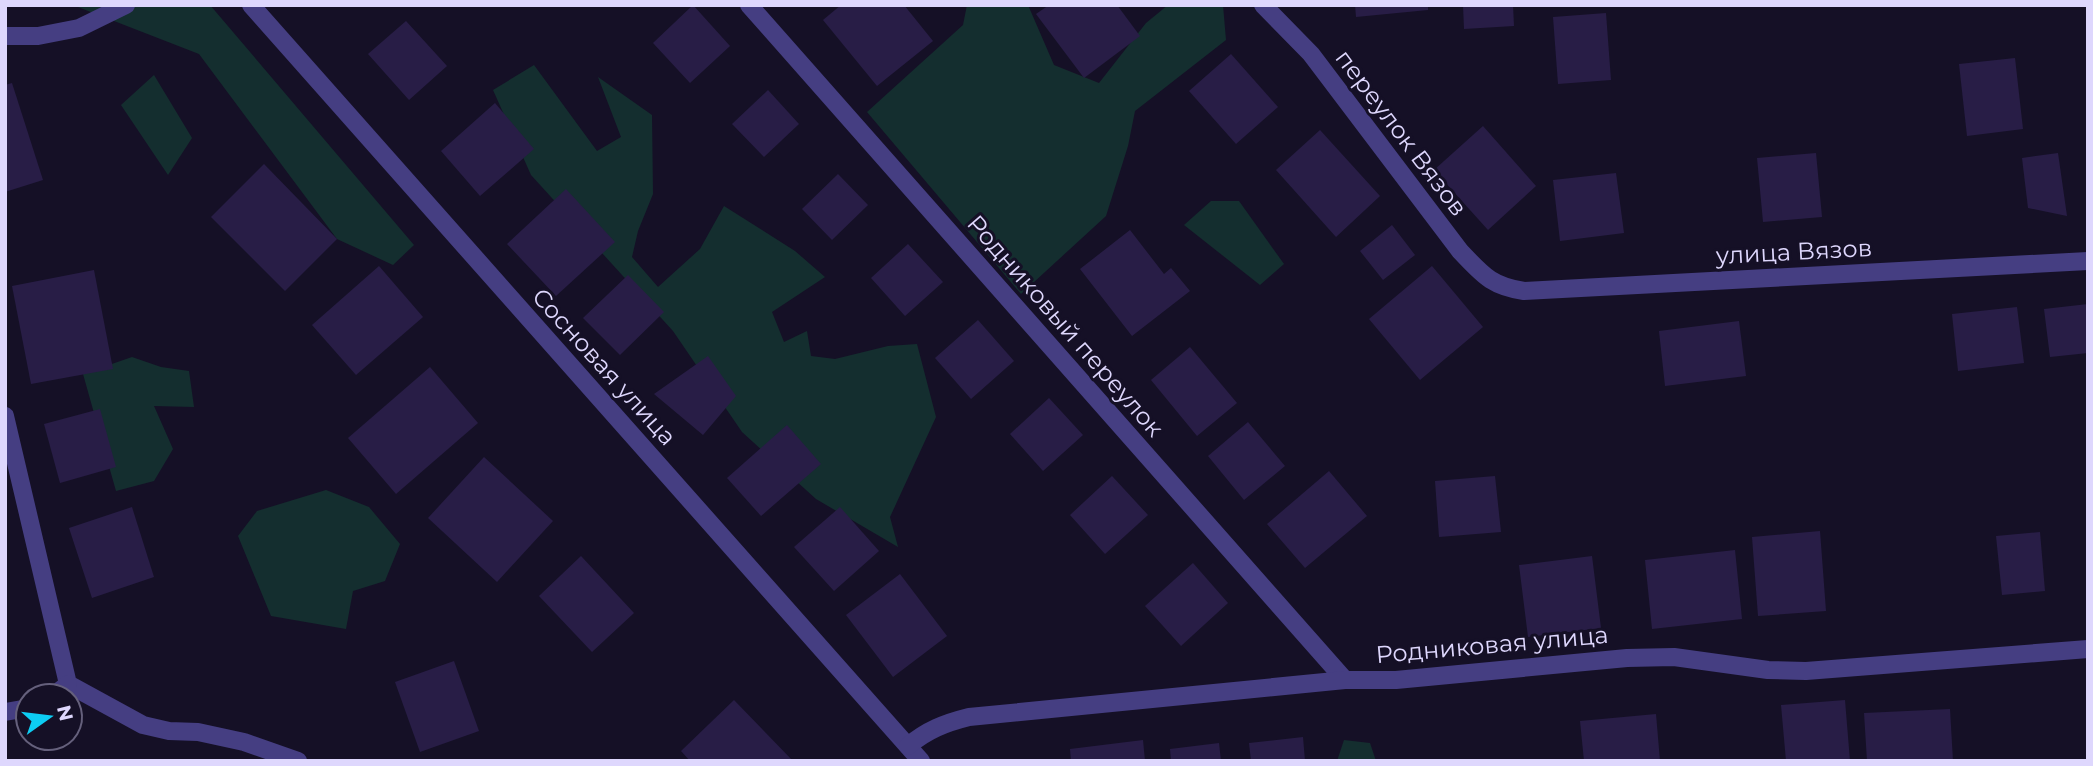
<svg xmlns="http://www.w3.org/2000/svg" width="2093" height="766" font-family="Montserrat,sans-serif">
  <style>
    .green { fill: #142e2f }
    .building { fill: #281d46 }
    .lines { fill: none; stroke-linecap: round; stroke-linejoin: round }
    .street { stroke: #453e82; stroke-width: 18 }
    .labels { text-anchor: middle; stroke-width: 6; stroke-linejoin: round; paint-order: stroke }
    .street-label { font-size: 24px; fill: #ded7fd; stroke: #151026 }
  </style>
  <rect width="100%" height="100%" fill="#151026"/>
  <g class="green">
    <polygon points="61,5 210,5 414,245 393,265 337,239 199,54 78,7"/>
    <polygon points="967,5 1028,5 1054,65 1099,83 1146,23 1168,5 1223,5 1226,40 1135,111 1128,146 1106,216 1021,294 867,112 963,25"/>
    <polygon points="534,65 597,151 621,137 598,77 652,115 653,194 638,231 632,257 658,287 700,249 724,206 795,251 825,277 772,312 784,342 807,331 811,356 835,359 888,346 917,344 936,417 890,517 898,547 816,499 742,432 673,331 531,175 493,90"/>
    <polygon points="154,75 192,138 168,175 121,105"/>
    <polygon points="1211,201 1239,201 1284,264 1260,285 1184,225"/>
    <polygon points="132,357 161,367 189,371 194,407 154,406 173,449 154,481 116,491 83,374"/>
    <polygon points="326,490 369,507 400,544 385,581 353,591 346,629 271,616 238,536 257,511"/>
    <polygon points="1344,740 1370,743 1376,761 1337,761"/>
  </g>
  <g class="building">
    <polygon points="693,5 730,46 690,83 653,43"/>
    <polygon points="841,5 904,5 933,41 877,86 823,20"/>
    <polygon points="1049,5 1117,5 1140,36 1084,78 1036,14"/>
    <polygon points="1355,5 1428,5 1428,10 1356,17"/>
    <polygon points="1463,5 1513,5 1514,26 1464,29"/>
    <polygon points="1606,13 1611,80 1558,84 1553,17"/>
    <polygon points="406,21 447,66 409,100 368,54"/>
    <polygon points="1231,54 1278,107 1236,144 1189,91"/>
    <polygon points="2015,58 2023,129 1967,136 1959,64"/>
    <polygon points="12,83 43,180 5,192 5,85"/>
    <polygon points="768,90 799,124 764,157 732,124"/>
    <polygon points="495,103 534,149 480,196 441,151"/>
    <polygon points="1483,126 1536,186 1488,230 1434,170"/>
    <polygon points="1320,130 1380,196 1336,237 1276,170"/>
    <polygon points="1816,153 1822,217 1763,222 1757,158"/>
    <polygon points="2058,153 2067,216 2028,208 2022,158"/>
    <polygon points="264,164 337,239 285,291 211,217"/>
    <polygon points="1616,173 1624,233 1560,241 1553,180"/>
    <polygon points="838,174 868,205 832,240 802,209"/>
    <polygon points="566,189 615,242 556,296 507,244"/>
    <polygon points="1392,225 1415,255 1383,280 1360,251"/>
    <polygon points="1130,230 1164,274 1171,268 1190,291 1132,336 1080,269"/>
    <polygon points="908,244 943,282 905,316 871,278"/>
    <polygon points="379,266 423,317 356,375 312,325"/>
    <polygon points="1432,266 1483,327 1420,380 1369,319"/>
    <polygon points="94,270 113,369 31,384 12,286"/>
    <polygon points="628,275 664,312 620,355 583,318"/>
    <polygon points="2088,304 2088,353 2050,357 2044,309"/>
    <polygon points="2017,307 2024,363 1958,371 1952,314"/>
    <polygon points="978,320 1014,361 971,399 935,358"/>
    <polygon points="1739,321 1746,376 1665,386 1659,331"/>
    <polygon points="1190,347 1237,403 1197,436 1151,380"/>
    <polygon points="708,356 736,396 703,435 654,394"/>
    <polygon points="430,367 478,423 396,494 348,438"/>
    <polygon points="1049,398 1083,435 1043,471 1010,434"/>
    <polygon points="100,409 116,467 60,483 44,424"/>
    <polygon points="1248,422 1285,466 1244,500 1208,456"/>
    <polygon points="787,425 821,464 761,516 727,478"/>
    <polygon points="484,457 553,521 497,582 428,518"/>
    <polygon points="1329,471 1367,516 1305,568 1267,524"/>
    <polygon points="1112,476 1148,515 1105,554 1070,515"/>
    <polygon points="1495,476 1501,532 1439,537 1435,481"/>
    <polygon points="132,507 154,577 92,598 69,528"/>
    <polygon points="840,507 879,551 834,591 794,547"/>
    <polygon points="1820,531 1826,611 1758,616 1752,537"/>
    <polygon points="2040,532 2045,591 2002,595 1996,536"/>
    <polygon points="1735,550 1742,619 1652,629 1645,560"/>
    <polygon points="581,556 634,613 592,652 539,596"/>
    <polygon points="1592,556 1601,628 1528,637 1519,565"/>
    <polygon points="1193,563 1228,603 1181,646 1145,606"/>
    <polygon points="900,574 947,636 893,677 846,615"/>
    <polygon points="454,661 479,731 420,752 395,682"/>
    <polygon points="734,700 793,761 690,761 681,751"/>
    <polygon points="1845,700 1850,761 1786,761 1781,705"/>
    <polygon points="1950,709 1953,761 1867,761 1864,713"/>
    <polygon points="1656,714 1660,761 1584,761 1580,721"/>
    <polygon points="1303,737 1305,761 1251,761 1249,743"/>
    <polygon points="1143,740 1145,761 1071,761 1070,749"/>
    <polygon points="1219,743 1221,761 1171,761 1170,749"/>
  </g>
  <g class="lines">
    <g class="street">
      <polyline points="251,5 921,761"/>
      <polyline points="749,5 1345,680"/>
      <path d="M1263 5 1311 54 1460 251C1483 275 1491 286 1524 291L2088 261"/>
      <polyline points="5,36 38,36 79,28 126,5"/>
      <polyline points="5,416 68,684 143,725 169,731 198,732 244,742 298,761"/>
      <polyline points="53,696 68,684"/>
      <polyline points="5,712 28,708"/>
      <path d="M908 746C927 730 945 723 969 717L1345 680H1396L1627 658 1674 657 1768 670 1806 671 2088 649"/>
    </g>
  </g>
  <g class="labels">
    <g class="street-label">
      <text transform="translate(1401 133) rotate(53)" y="8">переулок Вязов</text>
      <text transform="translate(1794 252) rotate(-3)" y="8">улица Вязов</text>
      <text transform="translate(1065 326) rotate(49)" y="8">Родниковый переулок</text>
      <text transform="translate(604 367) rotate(48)" y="8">Сосновая улица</text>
      <text transform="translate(1492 645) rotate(-5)" y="8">Родниковая улица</text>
    </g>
  </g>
  <rect width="2093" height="766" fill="none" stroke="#ded7fd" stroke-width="14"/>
  <g transform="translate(49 717) rotate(76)"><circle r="33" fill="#151026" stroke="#65607c" stroke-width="2"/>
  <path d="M0-5L12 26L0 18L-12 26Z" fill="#0dcdf3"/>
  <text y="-10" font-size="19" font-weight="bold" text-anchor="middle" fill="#ded7fd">N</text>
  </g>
</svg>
